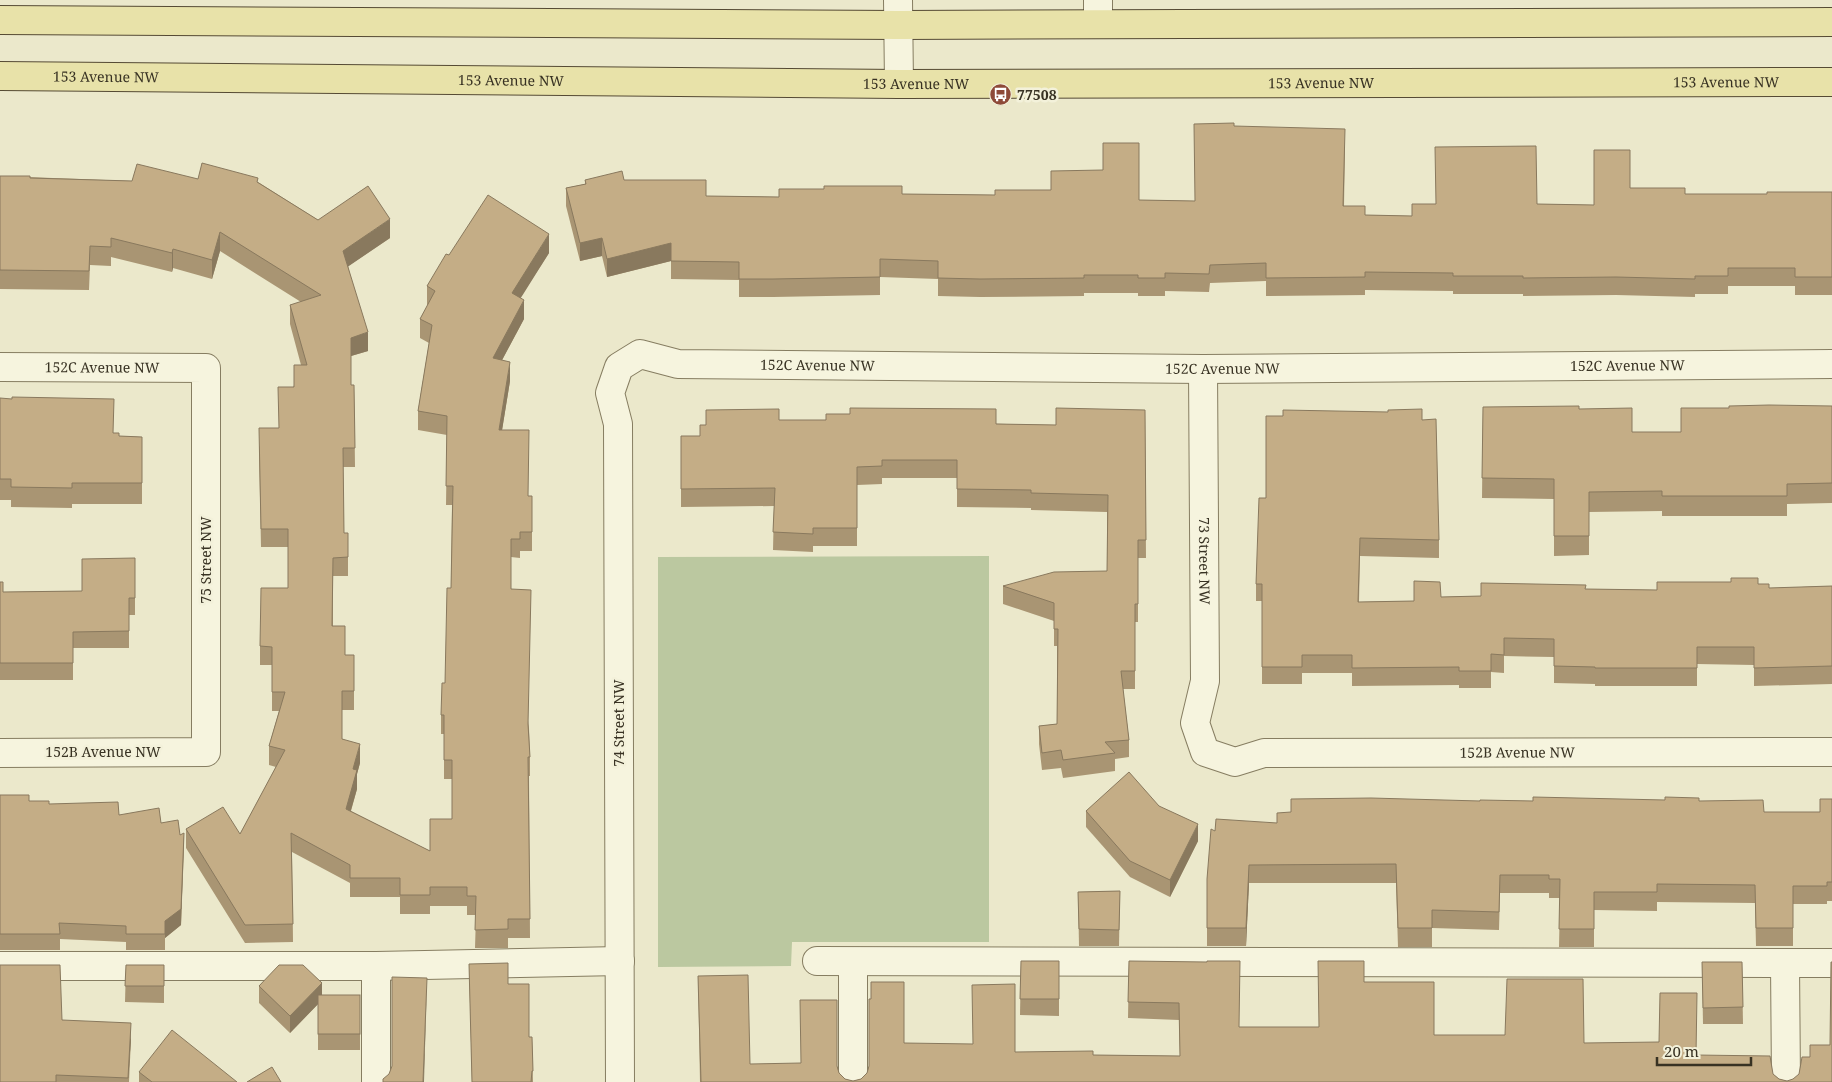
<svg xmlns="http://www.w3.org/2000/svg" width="1832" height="1082" font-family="'Noto Serif',serif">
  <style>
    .green { fill: #bbc8a0 }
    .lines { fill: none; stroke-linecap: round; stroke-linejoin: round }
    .minor-casing { stroke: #867d61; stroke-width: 30 }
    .major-casing { stroke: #554a34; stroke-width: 30 }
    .minor { stroke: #f6f4de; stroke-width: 28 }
    .major { stroke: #e8e2a9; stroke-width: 28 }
    .wall { fill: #a99573 }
    .shaded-wall { fill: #89795e }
    .building { fill: #c4ad86; stroke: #89795e }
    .labels { text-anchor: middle; stroke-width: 5; stroke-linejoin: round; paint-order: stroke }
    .street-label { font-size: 14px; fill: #383223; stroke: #f3f1da }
    .poi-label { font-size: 14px; font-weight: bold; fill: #383223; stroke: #f3f1da; text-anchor: start }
  </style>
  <rect width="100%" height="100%" fill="#ebe8cb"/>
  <polygon class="green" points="989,556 989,942 792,942 791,966 658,967 658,557"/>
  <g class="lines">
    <defs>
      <g id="minor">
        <polyline points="898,0 899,84"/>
        <polyline points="1098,23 1098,0"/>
        <path id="s1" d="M0 367 206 368V752L0 753"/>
        <path id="s2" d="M1203 369 1205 681 1195 723 1205 752 1235 762 1264 753 1832 752"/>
        <polyline points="817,961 1832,963"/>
        <polyline points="1785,963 1786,1082"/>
        <polyline points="0,966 376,966 620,961"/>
        <polyline points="376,966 376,1082"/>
        <path id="s3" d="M620 1082 618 424 610 393 619 367 640 354 678 364 1203 369 1832 364"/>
        <polyline points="853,1082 853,962"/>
      </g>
      <g id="major">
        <polyline points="0,20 899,25 1832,22"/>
        <path id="s4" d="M0 76 899 84 1832 82"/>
      </g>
    </defs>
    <use href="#minor" class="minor-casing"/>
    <use href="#major" class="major-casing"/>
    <use href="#minor" class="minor"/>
    <use href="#major" class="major"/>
  </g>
  <g class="wall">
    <polygon points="1234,126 1345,147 1344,206 1365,215 1412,216 1537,204 1594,205 1630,188 1685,194 1767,194 1832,192 1832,295 1795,295 1795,286 1728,286 1728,294 1695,294 1695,297 1616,295 1523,296 1523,294 1453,294 1453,291 1365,290 1365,295 1266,296 1266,281 1210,283 1209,292 1165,291 1165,296 1138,296 1138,293 1084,293 1084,296 980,297 938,296 938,279 880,277 880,295 773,297 739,297 739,280 671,279 671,261 607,277 602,256 580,261 566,206 566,188 585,184 585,180 624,180 706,196 779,197 902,194 995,195 1051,190 1139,200 1195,201"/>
    <polygon points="0,176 132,181 198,179 258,182 318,220 390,238 348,266 368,351 351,356 351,385 354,385 355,467 343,467 344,533 348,533 348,576 333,576 333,626 345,655 354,655 354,710 342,710 342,739 360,763 357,774 357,789 351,811 430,851 452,819 452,779 444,779 444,734 441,734 441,715 445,683 451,588 452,505 446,505 447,435 418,430 418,411 429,343 420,338 420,319 428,305 427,305 427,286 449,255 549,253 520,298 524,319 502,360 510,381 502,430 528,496 532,496 532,551 520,551 520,558 511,557 511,589 529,728 530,757 530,776 529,776 530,938 508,938 508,948 475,948 476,915 467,915 467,906 430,906 430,914 400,914 400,897 350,897 350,883 292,852 293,942 245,943 186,848 186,829 240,834 276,767 269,765 269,746 279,711 272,711 272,665 260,665 260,646 288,588 288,547 261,547 259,447 279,428 301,365 290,324 290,305 301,302 220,251 212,279 173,268 172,272 111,257 111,266 90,265 89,290 0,289"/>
    <polygon points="0,398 114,433 119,436 142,437 142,504 72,504 72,508 11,507 11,500 0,500"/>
    <polygon points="1832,406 1832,503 1787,504 1787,516 1662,516 1662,511 1589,512 1589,555 1554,556 1554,499 1482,498 1483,407 1579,409 1632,432 1681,432 1729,408"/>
    <polygon points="1145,410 1146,558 1138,558 1138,622 1135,622 1135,689 1123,689 1129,740 1129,757 1115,759 1115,771 1063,778 1061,768 1042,770 1039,744 1039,726 1057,724 1057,646 1054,646 1054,621 1003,604 1003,586 1107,571 1107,512 1031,510 1031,508 957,507 957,478 882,478 882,484 857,485 857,546 813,546 813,552 773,550 774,506 681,507 681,436 700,436 706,425 779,420 826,420 1056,425"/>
    <polygon points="1422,420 1439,540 1439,558 1360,556 1359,602 1414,601 1441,597 1481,596 1585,589 1657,590 1758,584 1769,588 1832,586 1832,684 1754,686 1754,665 1697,664 1697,686 1595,686 1595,684 1554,683 1554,657 1504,656 1504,673 1491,672 1491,688 1459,688 1459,685 1352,686 1352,673 1302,673 1302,684 1262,684 1262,601 1256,601 1256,584 1266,498"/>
    <polygon points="135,558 135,615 129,615 129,648 73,648 73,680 0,680 0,582 3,592 82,591"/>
    <polygon points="0,795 29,801 119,815 161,823 180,835 184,849 181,925 165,938 165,950 126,950 126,942 60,939 60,950 0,950"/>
    <polygon points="1832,799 1832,901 1827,901 1827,904 1793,904 1793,946 1756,946 1755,903 1657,902 1657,911 1594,910 1594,947 1559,947 1560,898 1549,898 1549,893 1500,893 1499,930 1432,928 1432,947 1398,947 1396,883 1249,883 1246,946 1207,946 1207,879 1215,831 1277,823 1480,801 1699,801 1764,812 1820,812"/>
    <polygon points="1159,806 1198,841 1170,897 1130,877 1086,827 1086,811"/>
    <polygon points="1120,891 1119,946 1079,946 1078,892"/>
    <polygon points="1021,961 1059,961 1059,1016 1020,1015"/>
    <polygon points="1129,961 1239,1027 1319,1027 1364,982 1434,1035 1584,1043 1696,1055 1773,1074 1779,1079 1787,1081 1832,1082 700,1082 698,976 750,1064 837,1066 839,1073 845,1079 853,1081 861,1079 867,1073 869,1066 904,1043 1015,1052 1093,1055 1180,1056 1179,1020 1128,1018"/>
    <polygon points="1702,962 1742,962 1743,1024 1703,1024"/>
    <polygon points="469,964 508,984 529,1037 532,1037 533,1082 472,1082"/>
    <polygon points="126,965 164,965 164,1003 125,1002"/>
    <polygon points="259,986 322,995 360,995 360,1050 318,1050 318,1004 290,1033 259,1003"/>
    <polygon points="62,1020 131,1039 129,1082 0,1082"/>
    <polygon points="139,1072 237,1082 139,1082"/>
  </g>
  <g class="shaded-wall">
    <polygon points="390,219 390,238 343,270 343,251"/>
    <polygon points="220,232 220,251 212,279 212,260"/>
    <polygon points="549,234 549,253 512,312 512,293"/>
    <polygon points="602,238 602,256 580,261 580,243"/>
    <polygon points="671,243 671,261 607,277 607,259"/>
    <polygon points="173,249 173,268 172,272 172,253"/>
    <polygon points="524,300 524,319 493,377 493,358"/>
    <polygon points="368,332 368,351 351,356 351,338"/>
    <polygon points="510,362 510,381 499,449 499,430"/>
    <polygon points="360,744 360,763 357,774 357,789 346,827 346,809 353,769"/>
    <polygon points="1198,824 1198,841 1170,897 1170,880"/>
    <polygon points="184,833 181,925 165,938 165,950 165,921"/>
    <polygon points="1249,865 1249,883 1246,946 1246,928"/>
    <polygon points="427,978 424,1082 423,1082"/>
    <polygon points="322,983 322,1000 290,1033 290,1016"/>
    <polygon points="131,1023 131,1039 128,1082"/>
  </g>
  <g class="building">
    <polygon points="1234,123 1234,126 1345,129 1343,206 1365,206 1365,215 1412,216 1412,204 1436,204 1435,147 1536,146 1537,204 1594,205 1594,150 1630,150 1630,188 1685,188 1685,194 1767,194 1767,192 1832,192 1832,277 1795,277 1795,268 1728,268 1728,276 1695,276 1695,279 1616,277 1523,278 1523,276 1453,276 1453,273 1365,272 1365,277 1266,278 1266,263 1210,265 1209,274 1165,273 1165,278 1138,278 1138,275 1084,275 1084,278 980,279 938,278 938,261 880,259 880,277 773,279 739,279 739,262 671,261 671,243 607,259 602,238 580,243 566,188 586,184 585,180 622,171 624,180 706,180 706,196 779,197 779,189 824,189 824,186 902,186 902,194 995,195 995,190 1051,190 1051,171 1103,170 1103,143 1139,143 1139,200 1195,201 1194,124"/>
    <polygon points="202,163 258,178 257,182 318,220 368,186 390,219 343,251 368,332 351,338 351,385 354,385 355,448 343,448 344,533 348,533 348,557 333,558 332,626 345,626 345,655 354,655 354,691 342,691 342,739 360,744 353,769 357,770 346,809 430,851 430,819 452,819 452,760 444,760 444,715 441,715 442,683 445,683 447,588 451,588 453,486 446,486 447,416 418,411 432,325 420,319 435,291 427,286 446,254 449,255 488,195 549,234 512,293 524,300 493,358 510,362 499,430 529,430 528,496 532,496 532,532 520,532 520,539 511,539 511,589 531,590 528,724 530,757 528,757 530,919 508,919 508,929 475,930 476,896 467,896 467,887 430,887 430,895 400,895 400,878 350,878 350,865 291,833 293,924 245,925 186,829 223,807 240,834 285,750 269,746 285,692 272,692 272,647 260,646 261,588 288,588 288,529 261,529 259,428 279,428 278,387 294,387 294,365 307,365 290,305 321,295 220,232 212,260 173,249 172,253 111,238 111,247 90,246 89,271 0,270 0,176 30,176 30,178 132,181 137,164 198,179"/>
    <polygon points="12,397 114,399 113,433 119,433 119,436 142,437 142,483 72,483 72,488 11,487 11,479 0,479 0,398 12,399"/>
    <polygon points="1769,405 1832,406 1832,483 1787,484 1787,496 1662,496 1662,491 1589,492 1589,536 1554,536 1554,479 1482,478 1483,407 1579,406 1579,409 1632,408 1632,432 1681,432 1681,408 1729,408 1729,406"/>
    <polygon points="850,408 996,409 996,424 1056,425 1056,408 1145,410 1146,540 1138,540 1138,604 1135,604 1135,671 1121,671 1129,740 1105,742 1115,753 1063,760 1061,750 1042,753 1039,726 1057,724 1058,629 1054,629 1054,603 1003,586 1054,572 1107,571 1108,495 1031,493 1031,490 957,489 957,460 882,460 882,466 857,467 857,528 813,528 813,534 773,532 775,488 681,489 681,436 700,436 700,425 706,425 706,410 779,409 779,420 826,420 826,414 850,414"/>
    <polygon points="1422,409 1422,420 1436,419 1439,540 1360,538 1358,602 1414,601 1414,581 1440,582 1441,597 1481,596 1481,583 1586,585 1585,589 1657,590 1657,582 1731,582 1731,578 1758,578 1758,584 1769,584 1769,588 1832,586 1832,666 1754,668 1754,647 1697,647 1697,668 1595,668 1595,667 1554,666 1554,639 1504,638 1504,655 1491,654 1491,671 1459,671 1459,667 1352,668 1352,655 1302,655 1302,667 1262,667 1262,584 1256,584 1259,498 1266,498 1266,416 1283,416 1283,410 1388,412 1388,410"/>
    <polygon points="135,558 135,598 129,598 129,631 73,632 73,663 0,663 0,582 3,582 3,592 82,591 82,559"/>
    <polygon points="1129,772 1159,806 1198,824 1170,880 1130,861 1086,811"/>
    <polygon points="0,795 29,795 29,801 49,801 49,804 118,802 119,815 159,808 161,823 178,820 180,835 184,833 181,909 165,921 165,934 126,934 126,926 59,923 60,934 0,934"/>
    <polygon points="1533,797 1665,800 1665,797 1699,798 1699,801 1763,800 1764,812 1820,812 1820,799 1832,799 1832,882 1827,882 1827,886 1793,886 1793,928 1756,928 1755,885 1657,884 1657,892 1594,892 1594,929 1559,929 1560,879 1549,879 1549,875 1500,875 1499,912 1432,910 1432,928 1398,928 1396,864 1249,865 1246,928 1207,928 1207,879 1211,829 1215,831 1216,819 1277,823 1277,813 1291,812 1291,799 1371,798 1480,801 1480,800 1533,801"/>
    <polygon points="1120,891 1119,930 1079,929 1078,892"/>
    <polygon points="1021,961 1059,961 1059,999 1020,999"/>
    <polygon points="1129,961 1207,962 1207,961 1240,961 1239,1027 1319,1027 1318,961 1364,961 1364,982 1434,982 1434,1035 1505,1035 1507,979 1583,979 1584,1043 1659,1042 1660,993 1697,993 1696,1055 1770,1056 1773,1074 1779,1079 1787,1081 1793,1079 1799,1074 1802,1057 1810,1057 1810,1045 1830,1045 1831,962 1832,962 1832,1082 701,1082 698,976 748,975 750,1064 801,1063 800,1000 837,1000 837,1066 839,1073 845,1079 853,1081 861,1079 867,1073 869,1066 869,999 871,999 871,982 904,982 904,1043 973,1044 972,985 1015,984 1015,1052 1093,1051 1093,1055 1180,1056 1179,1003 1128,1002"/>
    <polygon points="1702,962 1742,962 1743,1007 1703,1008"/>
    <polygon points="508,963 508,984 529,984 529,1037 532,1037 533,1071 532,1071 531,1082 472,1082 469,964"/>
    <polygon points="0,965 60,965 62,1020 131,1023 128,1078 56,1075 56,1082 0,1082"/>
    <polygon points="126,965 164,965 164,986 125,986"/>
    <polygon points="279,965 303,965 322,983 290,1016 259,986"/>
    <polygon points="392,977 427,978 423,1082 383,1082 383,1079 389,1074 392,1066"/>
    <rect x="318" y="995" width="42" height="39"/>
    <polygon points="172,1030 237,1082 152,1082 139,1072"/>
    <polygon points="272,1067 281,1082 247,1082"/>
  </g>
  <defs>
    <symbol id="bus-disc" viewBox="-11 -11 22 22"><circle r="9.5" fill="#8e4a38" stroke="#f3f1da"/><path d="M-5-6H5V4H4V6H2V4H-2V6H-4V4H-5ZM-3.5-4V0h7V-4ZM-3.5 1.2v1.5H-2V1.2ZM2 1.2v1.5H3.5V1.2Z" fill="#fff"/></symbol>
  </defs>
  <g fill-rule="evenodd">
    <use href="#bus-disc" x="988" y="82" width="25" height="25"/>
  </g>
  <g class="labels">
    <g class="street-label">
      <text dy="5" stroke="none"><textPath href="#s4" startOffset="106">153 Avenue NW</textPath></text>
      <text dy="5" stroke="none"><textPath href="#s4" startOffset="511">153 Avenue NW</textPath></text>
      <text dy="5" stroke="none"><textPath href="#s4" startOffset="1321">153 Avenue NW</textPath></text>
      <text dy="5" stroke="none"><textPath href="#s4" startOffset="1726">153 Avenue NW</textPath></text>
      <text dy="5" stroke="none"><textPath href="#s4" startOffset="916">153 Avenue NW</textPath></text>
      <text dy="5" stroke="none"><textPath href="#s3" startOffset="921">152C Avenue NW</textPath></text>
      <text dy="5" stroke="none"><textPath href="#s3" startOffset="1731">152C Avenue NW</textPath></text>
      <text dy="5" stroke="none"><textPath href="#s1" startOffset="102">152C Avenue NW</textPath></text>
      <text dy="5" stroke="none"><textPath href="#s3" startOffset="1326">152C Avenue NW</textPath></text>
      <text transform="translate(206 560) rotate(-90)" y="5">75 Street NW</text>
      <text dy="5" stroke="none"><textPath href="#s2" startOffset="192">73 Street NW</textPath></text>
      <text transform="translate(619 723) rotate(-90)" y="5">74 Street NW</text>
      <text x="103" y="757">152B Avenue NW</text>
      <text dy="5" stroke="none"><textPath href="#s2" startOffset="701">152B Avenue NW</textPath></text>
    </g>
    <g class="poi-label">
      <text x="1017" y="100">77508</text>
    </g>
  </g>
  <path d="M1657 1057v8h94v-8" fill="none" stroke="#383223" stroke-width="2.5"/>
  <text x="1664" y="1057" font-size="15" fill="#383223" stroke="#f3f1da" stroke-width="4" paint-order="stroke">20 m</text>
</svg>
